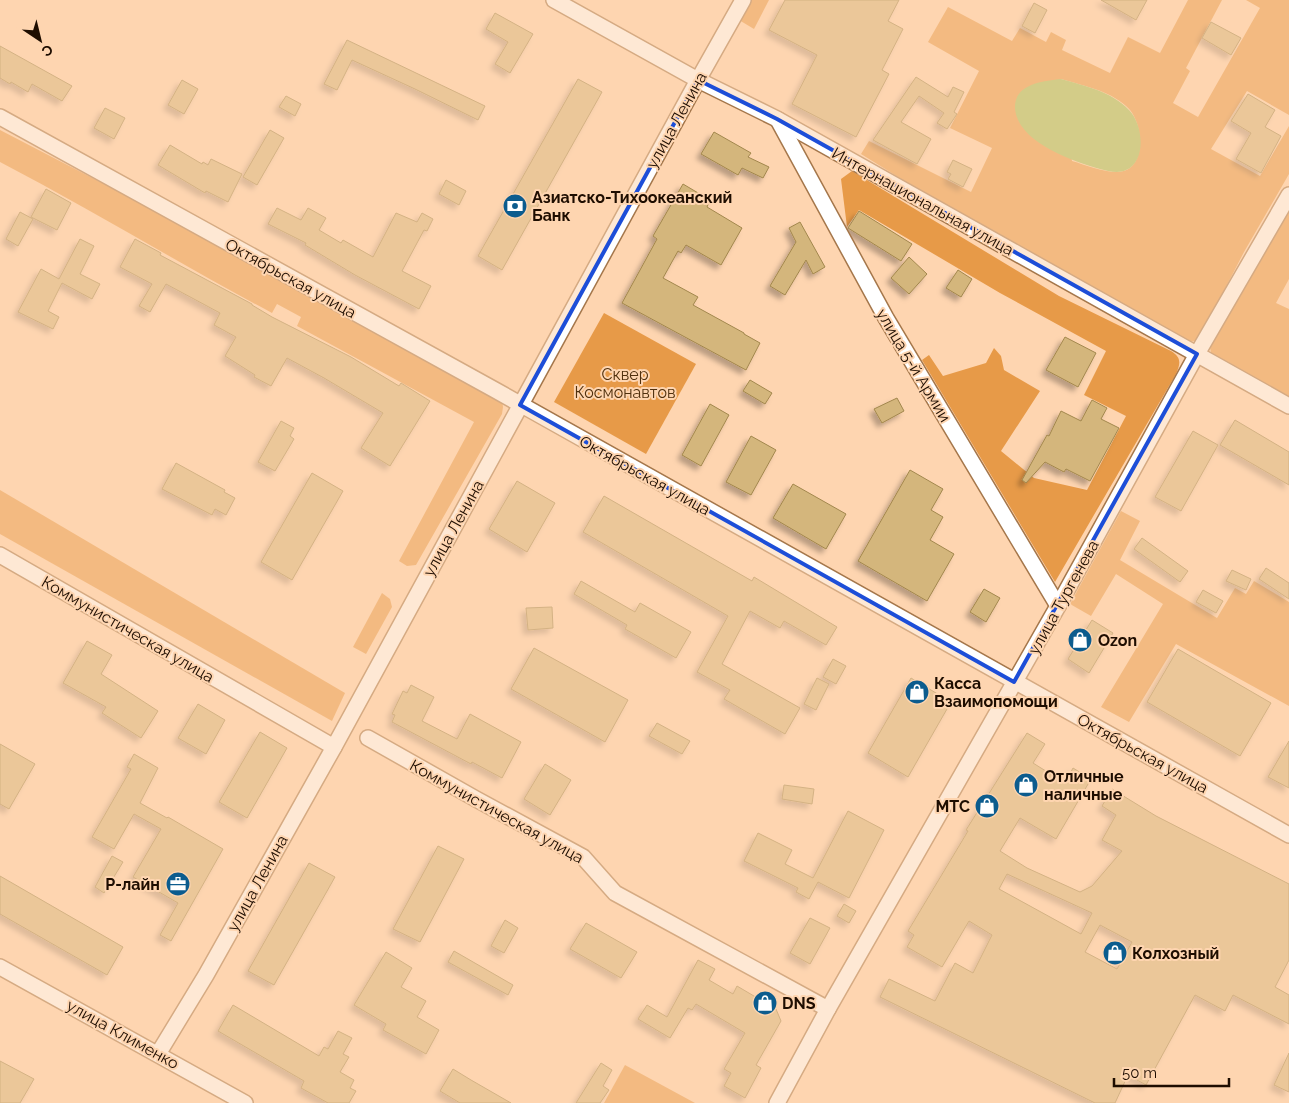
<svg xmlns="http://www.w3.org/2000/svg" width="1289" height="1103" font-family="Raleway,sans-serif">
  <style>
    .green { fill: #e79a48; fill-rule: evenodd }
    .water { fill: #9fc158 }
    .building { fill: #d4b67c; stroke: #a2874d; fill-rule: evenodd; filter: url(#shadow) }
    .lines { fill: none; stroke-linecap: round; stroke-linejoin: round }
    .street-casing { stroke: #a5774b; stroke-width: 18 }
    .street { stroke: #fff; stroke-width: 15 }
    .marked { fill: none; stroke: #1d4ed8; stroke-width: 4; stroke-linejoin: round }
    .labels { text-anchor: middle; stroke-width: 4; stroke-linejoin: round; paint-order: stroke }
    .street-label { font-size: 16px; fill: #1e0d00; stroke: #fed5b0 }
    .poi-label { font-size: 16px; font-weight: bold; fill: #1e0d00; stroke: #fed5b0; text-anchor: start }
    .park-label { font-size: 16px; fill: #50300d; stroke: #fed5b0 }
  </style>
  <defs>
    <filter id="shadow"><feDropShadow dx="-4.5" dy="4.5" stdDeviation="2.5" flood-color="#0004"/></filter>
  </defs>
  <rect width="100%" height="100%" fill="#fed5b0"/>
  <g class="green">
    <polygon points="750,0 769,0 754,29 739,20"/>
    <path d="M1188 0H1222L1186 68 1190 71 1173 103 1198 117 1260 8 1246 0H1289V115L1247 91 1211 149 1260 176 1289 126V174L1244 252 1200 337 1195 341 1189 342 1021 253 861 154 869 141 971 192 992 148 950 128 979 71 928 42 948 7 1012 41 1020 28 1046 42 1051 32 1066 40 1062 50 1110 73 1128 37 1160 53ZM1061 79C1084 86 1113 91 1130 110 1144 127 1146 172 1117 172 1102 172 1086 165 1072 161Z"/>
    <path d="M0 130 104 184 502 400 503 407 502 414 416 565 407 566 399 561 474 422 297 326 301 317 277 304 272 313C180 264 92 210 0 162Z"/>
    <path d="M852 171 1059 296 1171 351C1181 357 1181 363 1176 374L1055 582 922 360 929 355 943 376 986 363 994 348 1001 356 1004 370 1040 391 1001 451 1034 478 1087 490 1126 416 1084 395 1106 351 1000 293 859 210 847 227 841 179Z"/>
    <polygon points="1289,205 1289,279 1276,303 1289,309 1289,399 1216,358 1211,353 1210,347"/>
    <polygon points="604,313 696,364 646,454 554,402"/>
    <polygon points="0,490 345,693 332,721 0,534"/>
    <polygon points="1121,511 1140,521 1120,560 1217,618 1235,588 1246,594 1254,581 1289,602 1289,706 1176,644 1129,722 1101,707 1163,604 1116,574 1091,616 1070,604"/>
    <polygon points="382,593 390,599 392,607 366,654 353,647"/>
    <polygon points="625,1065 695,1103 604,1103"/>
  </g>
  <path class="water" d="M1061 79C1085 86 1111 91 1129 110 1143 124 1147 161 1126 170 1118 174 1108 171 1100 169 1072 161 1017 142 1015 108 1014 84 1043 81 1061 79Z"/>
  <g class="building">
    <polygon points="785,0 899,0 888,21 903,29 882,70 889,74 856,137 792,104 817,55 769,30"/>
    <polygon points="1101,0 1147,0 1136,20"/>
    <polygon points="1034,3 1047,10 1035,33 1022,26"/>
    <polygon points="495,13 533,34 510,73 495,64 508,42 486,29"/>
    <polygon points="1211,22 1241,38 1231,55 1202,38"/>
    <polygon points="347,40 485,106 478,120 415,89 352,60 337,90 324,84"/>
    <polygon points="0,46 72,86 62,101 32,84 28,92 11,82 10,84 0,78"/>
    <polygon points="916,77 948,97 953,87 964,92 954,112 957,114 947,129 937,123 944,113 919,96 901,122 931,139 917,164 873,140"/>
    <polygon points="578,79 602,92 502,270 478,256"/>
    <polygon points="182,80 198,89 184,114 168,105"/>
    <polygon points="1248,94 1275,110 1265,127 1281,136 1261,173 1236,159 1251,133 1231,121"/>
    <polygon points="286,96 301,104 295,116 279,107"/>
    <polygon points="105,108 125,118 114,139 94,128"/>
    <polygon points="270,130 284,138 257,185 243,177"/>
    <polygon points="714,132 751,153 748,157 769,167 763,178 742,168 738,175 701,154"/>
    <polygon points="170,145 202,164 203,162 208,165 211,159 242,174 228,202 206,191 205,193 158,165"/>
    <polygon points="953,160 972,169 963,187 948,179 951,174 947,172"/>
    <polygon points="446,180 466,191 459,205 439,194"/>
    <polygon points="683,184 710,200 707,207 742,228 721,265 686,245 681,253 678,251 663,278 698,297 693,305 744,333 744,334 760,343 746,370 622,303 657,239 653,236"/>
    <polygon points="46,189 71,203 57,230 31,217"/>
    <polygon points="277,208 301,220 308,208 326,218 319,230 341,243 343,240 373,257 396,213 417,222 422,213 433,219 427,231 424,230 402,271 431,286 419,309 355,275 305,245 306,243 268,224"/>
    <polygon points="859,211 912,244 901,261 848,228"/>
    <polygon points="20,212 33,219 18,246 6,239"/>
    <polygon points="800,222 825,267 813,274 806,260 785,295 770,286 796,242 789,228"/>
    <polygon points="80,239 94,246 80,274 100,284 92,299 62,283 48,311 59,317 53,329 18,312 41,269 59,279"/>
    <polygon points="135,239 161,253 160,255 252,304 252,305 272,317 351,357 399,386 401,383 430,401 390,466 361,448 383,413 324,378 287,358 271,386 254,377 255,375 225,356 236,337 214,325 220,313 166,284 150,312 139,306 152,284 120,267"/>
    <polygon points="909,257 927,274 909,294 891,278"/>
    <polygon points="958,270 972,279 961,297 946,288"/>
    <polygon points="1065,337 1096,353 1078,387 1046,370"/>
    <polygon points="750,380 772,393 765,404 743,391"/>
    <polygon points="897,398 904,411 882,423 874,409"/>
    <polygon points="1092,400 1107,408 1101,419 1119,428 1090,481 1066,469 1064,472 1045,462 1026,483 1022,480 1047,435 1049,436 1061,411 1081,421"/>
    <polygon points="710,404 729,415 701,466 682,455"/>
    <polygon points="1235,420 1289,452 1289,485 1220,445"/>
    <polygon points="281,421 294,428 290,436 294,439 275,471 258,462"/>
    <polygon points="1193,431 1218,445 1181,511 1155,497"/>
    <polygon points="751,436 776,450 751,495 726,482"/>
    <polygon points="176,463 225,490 224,492 235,498 226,515 215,509 212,515 162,489"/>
    <polygon points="910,470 943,489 931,510 943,517 930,540 954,554 927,601 858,561"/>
    <polygon points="312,473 343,491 292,580 261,562"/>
    <polygon points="517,481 555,503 527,552 489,529"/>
    <polygon points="793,484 846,514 826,549 773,518"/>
    <polygon points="604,496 752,581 754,577 837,627 826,645 784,621 780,628 750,611 722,664 800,708 785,734 724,699 730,690 697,672 728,616 583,532"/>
    <polygon points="1142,538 1188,571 1180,582 1134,549"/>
    <polygon points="1266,568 1289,583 1289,599 1259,579"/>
    <polygon points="1232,570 1251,579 1246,590 1226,581"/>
    <polygon points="581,581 635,612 640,603 691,632 676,658 625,629 627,625 574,594"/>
    <polygon points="984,589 1000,598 986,622 970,612"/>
    <polygon points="1203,590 1223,601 1216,613 1196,602"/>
    <polygon points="552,607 553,628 528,630 526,608"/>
    <polygon points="1092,620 1113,633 1089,673 1068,659"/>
    <polygon points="87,641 112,655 101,674 158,711 141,738 102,713 106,707 63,683"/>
    <polygon points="534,648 628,700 605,742 511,689"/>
    <polygon points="1178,649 1271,703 1240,756 1147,702"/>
    <polygon points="833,659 846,666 836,684 823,677"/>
    <polygon points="817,678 829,684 816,710 804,704"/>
    <polygon points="911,678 951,702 908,777 868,753"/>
    <polygon points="411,685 434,697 422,721 457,739 470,714 521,742 502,778 472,762 471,764 392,722 395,715 392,714 403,691 407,693"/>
    <polygon points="198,704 225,720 206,754 178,738"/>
    <polygon points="657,723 690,741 682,754 649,736"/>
    <polygon points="260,732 287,748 247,818 219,802"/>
    <path d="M1027 733 1045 744 1033 763 1065 783 1073 768 1091 779 1056 839 1020 818 1000 851 1027 868 1080 892 1092 886 1122 851 1102 840 1116 815 1102 806 1112 789 1156 816 1289 884V960L1275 987 1289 995V1024L1233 995 1225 1011 1195 995 1146 1085 1128 1075 1115 1103H1095L880 997 889 979 935 1001 955 963 973 973 992 935 969 921 942 967 907 947 914 935 908 931 968 831 966 830ZM1007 874 1092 913 1081 934 999 889ZM1100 925 1132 942 1117 969 1085 952Z"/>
    <polygon points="1289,741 1289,788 1268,777"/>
    <polygon points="0,744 35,764 9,809 0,804"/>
    <polygon points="134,754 158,768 140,803 167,818 168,817 223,849 171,941 160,935 178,903 133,877 161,829 134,814 114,849 92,837 131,769 127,767"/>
    <polygon points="545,764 571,780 550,815 524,799"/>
    <polygon points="784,785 814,789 812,804 782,799"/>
    <polygon points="848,811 884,830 849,898 818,882 809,899 796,892 798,888 744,861 758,833 792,850 785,864 813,878"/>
    <polygon points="438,846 464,859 420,942 393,929"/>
    <polygon points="112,856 123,862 104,893 95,887"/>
    <polygon points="309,863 335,877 274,985 248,971"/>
    <polygon points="0,876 123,947 107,975 0,914"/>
    <polygon points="844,904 856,911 849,923 837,916"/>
    <polygon points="810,918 830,928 810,964 790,953"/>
    <polygon points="505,920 518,928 504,953 491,946"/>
    <polygon points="586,923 637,952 621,978 570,949"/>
    <polygon points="454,951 513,985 508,995 448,962"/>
    <polygon points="386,952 412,968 401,987 426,1001 417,1017 439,1030 426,1054 383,1030 386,1024 354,1005"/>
    <polygon points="698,960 715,969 709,980 733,994 737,986 776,1009 781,1021 756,1065 761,1068 745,1098 724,1086 731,1073 724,1069 745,1033 696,1004 692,1010 688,1008 670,1038 638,1019 647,1005 667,1017"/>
    <polygon points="233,1005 319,1056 324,1047 328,1049 338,1031 352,1038 343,1054 349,1057 340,1072 354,1080 350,1088 356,1091 349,1103 328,1103 301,1088 304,1081 218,1031"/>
    <polygon points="1289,1053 1289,1092 1274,1085"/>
    <polygon points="0,1061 34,1079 20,1103 0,1103"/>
    <polygon points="601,1063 612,1070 603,1086 609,1090 600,1103 576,1103"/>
    <polygon points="453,1069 471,1080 511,1103 460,1103 440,1091"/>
  </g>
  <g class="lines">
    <defs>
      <g id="street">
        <polyline points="554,0 698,80 777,119 1289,406"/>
        <polyline points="0,117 495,390 1289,835"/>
        <polyline points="778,120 886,318 1058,606"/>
        <polyline points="0,555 334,747"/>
        <polyline points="368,738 476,799 583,857 615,893 828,1009"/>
        <polyline points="0,967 245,1103"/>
        <polyline points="158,1054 206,975 334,747 698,80 743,0"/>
        <polyline points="777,1103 828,1009 1058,606 1197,354 1289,195"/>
      </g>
    </defs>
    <use href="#street" class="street-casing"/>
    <use href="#street" class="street"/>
  </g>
  <path d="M0 0H1289V1103H0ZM698 80 777 119 1197 354 1014 682 520 405Z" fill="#fed5b0" fill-opacity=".55" fill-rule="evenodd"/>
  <path class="marked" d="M698 80 777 119 1197 354 1014 682 520 405Z"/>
  <defs>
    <symbol id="bank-disc" viewBox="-11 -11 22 22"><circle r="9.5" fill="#0c5c8e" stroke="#fed5b0"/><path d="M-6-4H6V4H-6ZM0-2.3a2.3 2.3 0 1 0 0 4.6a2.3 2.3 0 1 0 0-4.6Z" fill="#fff"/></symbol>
    <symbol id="shop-disc" viewBox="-11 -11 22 22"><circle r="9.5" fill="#0c5c8e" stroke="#fed5b0"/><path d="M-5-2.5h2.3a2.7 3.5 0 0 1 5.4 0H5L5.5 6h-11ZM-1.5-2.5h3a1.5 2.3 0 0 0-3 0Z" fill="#fff"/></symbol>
    <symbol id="office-disc" viewBox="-11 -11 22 22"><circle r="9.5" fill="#0c5c8e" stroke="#fed5b0"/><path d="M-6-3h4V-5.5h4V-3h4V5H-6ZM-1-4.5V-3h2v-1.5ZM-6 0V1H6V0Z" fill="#fff"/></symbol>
  </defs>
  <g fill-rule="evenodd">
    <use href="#bank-disc" x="501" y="192" width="28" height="28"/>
    <use href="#shop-disc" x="1066" y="626" width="28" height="28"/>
    <use href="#shop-disc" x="903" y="678" width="28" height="28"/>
    <use href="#shop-disc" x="1012" y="771" width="28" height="28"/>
    <use href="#shop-disc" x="973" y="792" width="28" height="28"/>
    <use href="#office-disc" x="164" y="870" width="28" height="28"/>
    <use href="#shop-disc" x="1101" y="939" width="28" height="28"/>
    <use href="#shop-disc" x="751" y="989" width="28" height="28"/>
  </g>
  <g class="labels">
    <g class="street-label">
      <text transform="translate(676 120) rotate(-61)" y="6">улица Ленина</text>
      <text transform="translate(923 201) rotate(29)" y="6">Интернациональная улица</text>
      <text transform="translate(291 278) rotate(29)" y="6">Октябрьская улица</text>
      <text transform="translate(914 365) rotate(59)" y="6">улица 5-й Армии</text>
      <text transform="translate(645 475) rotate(29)" y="6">Октябрьская улица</text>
      <text transform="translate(453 528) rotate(-61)" y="6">улица Ленина</text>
      <text transform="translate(1063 597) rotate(-61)" y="6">улица Тургенева</text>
      <text transform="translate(128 629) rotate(30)" y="6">Коммунистическая улица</text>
      <text transform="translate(1143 753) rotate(29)" y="6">Октябрьская улица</text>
      <text transform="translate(497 811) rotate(29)" y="6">Коммунистическая улица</text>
      <text transform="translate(257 883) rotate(-61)" y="6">улица Ленина</text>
      <text transform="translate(123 1034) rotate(29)" y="6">улица Клименко</text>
    </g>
    <g class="poi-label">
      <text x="532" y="203">Азиатско-Тихоокеанский<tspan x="532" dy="18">Банк</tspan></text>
      <text x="1098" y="646">Ozon</text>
      <text x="934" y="689">Касса<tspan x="934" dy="18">Взаимопомощи</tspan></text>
      <text x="1044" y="782">Отличные<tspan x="1044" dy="18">наличные</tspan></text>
      <text x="970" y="812" text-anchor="end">МТС</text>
      <text x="160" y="890" text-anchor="end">Р-лайн</text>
      <text x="1132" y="959">Колхозный</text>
      <text x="782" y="1009">DNS</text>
    </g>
    <g class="park-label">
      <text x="625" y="380">Сквер<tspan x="625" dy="18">Космонавтов</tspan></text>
    </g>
  </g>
  <g transform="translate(40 40) rotate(145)" stroke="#fed5b0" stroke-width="4" paint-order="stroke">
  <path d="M0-4L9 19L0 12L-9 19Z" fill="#1e0d00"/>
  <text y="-8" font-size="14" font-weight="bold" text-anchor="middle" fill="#1e0d00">С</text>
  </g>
  <path d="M1114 1078v8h115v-8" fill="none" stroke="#1e0d00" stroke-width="2.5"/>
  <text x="1122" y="1078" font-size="15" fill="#1e0d00" stroke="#fed5b0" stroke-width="4" paint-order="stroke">50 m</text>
</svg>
